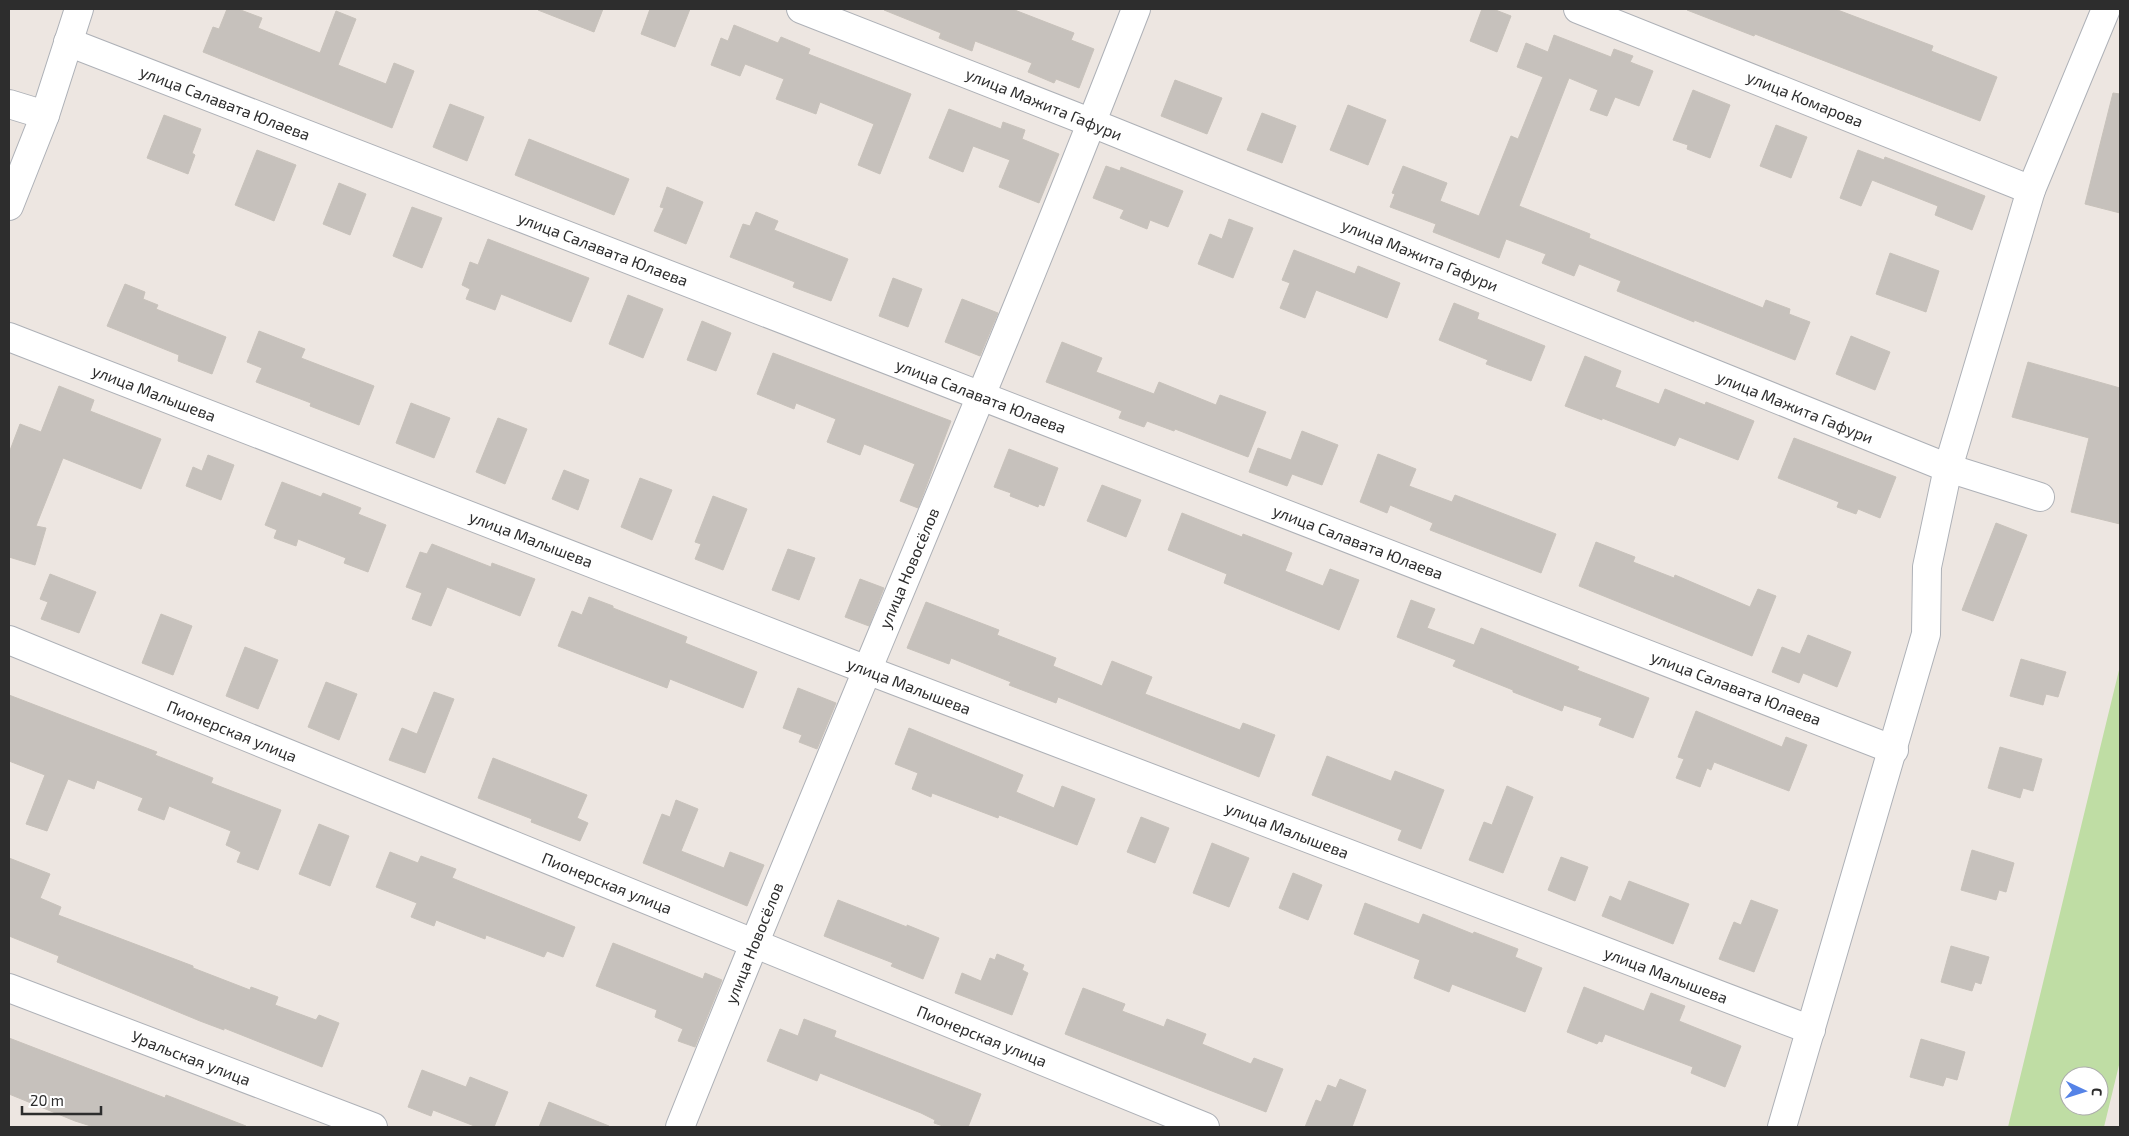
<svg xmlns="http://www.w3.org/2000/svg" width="2129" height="1136" font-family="'Exo 2',sans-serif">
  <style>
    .green { fill: #bfdda4; fill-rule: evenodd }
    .building { fill: #c6c1bc; stroke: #c8c2bb }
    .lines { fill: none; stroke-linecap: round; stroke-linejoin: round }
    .minor-casing { stroke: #aeb1b7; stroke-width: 30 }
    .minor { stroke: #fff; stroke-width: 28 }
    .labels { text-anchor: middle; stroke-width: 5; stroke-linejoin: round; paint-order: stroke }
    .street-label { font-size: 16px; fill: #2d2d2d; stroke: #fff }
  </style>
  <rect width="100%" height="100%" fill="#ede6e1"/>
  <path class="green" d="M2120 666V1061L2104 1127H2008ZM2069 1076H2099V1106H2069Z"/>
  <g class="building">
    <polygon points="227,9 238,9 262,18 258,28 320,53 336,11 356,19 338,65 386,84 394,63 414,71 392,128 203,52 213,27 219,29"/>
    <polygon points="538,9 603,9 594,32 538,10"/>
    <polygon points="650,9 690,9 675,47 641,34"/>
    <polygon points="884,9 1012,9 1074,33 1071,40 1094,49 1079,88 1056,79 1054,83 1028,72 1032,63 975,41 972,51 939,38 941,33 884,10"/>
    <polygon points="1482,9 1493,9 1511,16 1497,52 1470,41"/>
    <polygon points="1687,9 1835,9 1933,46 1931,51 1997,77 1980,121 1755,34 1754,36 1687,10"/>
    <polygon points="734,25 778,43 781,37 810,49 808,54 911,94 880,174 858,165 874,124 820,102 816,114 776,99 784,79 745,64 740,76 711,65 721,38 728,41"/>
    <polygon points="1554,35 1611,57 1614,49 1633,56 1630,62 1653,71 1639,106 1615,97 1607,116 1590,110 1598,90 1569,78 1519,206 1590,234 1589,238 1763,308 1766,300 1790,309 1789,314 1810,322 1795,360 1694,320 1694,322 1617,291 1621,281 1579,264 1574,276 1542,263 1546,254 1506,239 1499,258 1433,232 1436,224 1390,207 1395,194 1392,193 1403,166 1447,183 1440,201 1479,216 1511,136 1518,139 1543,77 1517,67 1526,43 1548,52"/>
    <polygon points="1175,80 1222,98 1207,134 1161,116"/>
    <polygon points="1693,90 1730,105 1710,158 1687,149 1688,145 1673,140"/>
    <polygon points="2113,93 2120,94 2120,213 2085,204"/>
    <polygon points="450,104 484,117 467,161 433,147"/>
    <polygon points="1348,105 1386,120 1368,165 1330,150"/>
    <polygon points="949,109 1001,129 1003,122 1025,130 1022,139 1059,154 1039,203 999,187 1010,160 973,146 963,172 929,158"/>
    <polygon points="1262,113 1296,126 1282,163 1247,150"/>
    <polygon points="164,115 201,129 192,153 195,155 188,174 147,158"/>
    <polygon points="1776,125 1807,137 1791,178 1760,166"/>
    <polygon points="529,139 629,179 614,215 515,175"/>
    <polygon points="257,150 296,165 274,221 235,205"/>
    <polygon points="1858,150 1884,160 1885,157 1985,196 1972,230 1935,215 1938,206 1872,180 1861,206 1840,198"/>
    <polygon points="1106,166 1120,171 1121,167 1183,191 1168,227 1150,220 1147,229 1120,218 1124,210 1093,198"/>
    <polygon points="339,183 366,194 350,235 323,224"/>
    <polygon points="667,187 703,202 686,244 654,231 664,208 660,207"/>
    <polygon points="412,207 442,218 422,268 393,256"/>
    <polygon points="756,212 778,221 774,230 848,259 831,301 793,287 795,282 730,257 743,224 750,226"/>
    <polygon points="1229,219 1253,228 1233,278 1198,264 1210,234 1222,239"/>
    <polygon points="488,239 589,278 571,322 501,294 495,310 466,299 470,289 462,285 470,262 478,265"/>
    <polygon points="1294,250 1355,274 1358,266 1400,283 1387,318 1316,290 1305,318 1280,308 1290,283 1282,280"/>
    <polygon points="1890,253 1939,271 1926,312 1876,294"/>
    <polygon points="893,278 922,289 908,327 879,316"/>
    <polygon points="125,284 145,292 143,299 158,305 156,309 226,337 212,374 178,361 179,355 107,326"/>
    <polygon points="628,295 663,309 643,358 609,344"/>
    <polygon points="962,299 998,313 980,356 945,342"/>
    <polygon points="1454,303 1479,313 1477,319 1545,346 1531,381 1486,364 1488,360 1439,340"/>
    <polygon points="702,321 731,333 716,371 687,360"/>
    <polygon points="259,331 305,349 301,358 374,386 359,425 310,406 311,403 256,382 262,368 247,362"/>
    <polygon points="1851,336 1890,352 1875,390 1836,374"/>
    <polygon points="1062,342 1102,358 1096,372 1154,394 1159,382 1216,405 1220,395 1266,412 1248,457 1175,429 1174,431 1147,421 1144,427 1119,418 1122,411 1046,382"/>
    <polygon points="773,353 951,421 918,508 900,501 915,464 864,444 860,455 827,442 836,419 796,403 794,409 757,394"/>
    <polygon points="1585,356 1621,371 1615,387 1659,404 1665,389 1705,405 1706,402 1754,421 1738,460 1679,437 1675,446 1602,418 1602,420 1565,406"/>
    <polygon points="2028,362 2120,388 2120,524 2071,512 2089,438 2012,417"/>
    <polygon points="59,386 94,400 90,411 161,439 141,489 63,458 36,526 46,528 35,565 9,557 9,453 20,424 41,432"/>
    <polygon points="411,403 450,418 434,458 396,443"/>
    <polygon points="498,418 527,429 505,484 476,472"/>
    <polygon points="1302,431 1338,445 1322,485 1292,474 1287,486 1249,472 1258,448 1291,460"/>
    <polygon points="1794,438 1896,477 1880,518 1858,509 1856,514 1837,507 1839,502 1778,478"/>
    <polygon points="1009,449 1058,468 1044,506 1039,504 1038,507 1010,496 1011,493 994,487"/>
    <polygon points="1378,454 1416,469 1409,486 1452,502 1455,495 1556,534 1541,573 1430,530 1433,523 1390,505 1387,513 1360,502"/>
    <polygon points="208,455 234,465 221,500 186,486 193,467 202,471"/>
    <polygon points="564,470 589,480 578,510 552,499"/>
    <polygon points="640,478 672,490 652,540 621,527"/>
    <polygon points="282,482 321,497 323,493 361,508 358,514 386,525 368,572 344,563 346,558 298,539 296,546 274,538 277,530 265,525"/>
    <polygon points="1102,485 1141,500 1126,537 1087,521"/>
    <polygon points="713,496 747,509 723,570 695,559 701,544 695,542"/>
    <polygon points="1182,513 1242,537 1243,534 1292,553 1285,571 1323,586 1330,569 1359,580 1339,630 1224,583 1227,574 1168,550"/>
    <polygon points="1996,523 2027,535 1993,621 1962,610"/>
    <polygon points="1596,542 1635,557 1633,562 1674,578 1675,575 1750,607 1758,589 1776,596 1752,656 1579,586"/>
    <polygon points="432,544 491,567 492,563 535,579 520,616 447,587 431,626 412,619 422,593 406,587 420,552 427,554"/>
    <polygon points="788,549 815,558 799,600 772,590"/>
    <polygon points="50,574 96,592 79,633 41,619 48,602 40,599"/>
    <polygon points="860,579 884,588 869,626 845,617"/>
    <polygon points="589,597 613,606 613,608 687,637 685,643 757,672 743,708 670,679 667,688 558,646 572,611 582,615"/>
    <polygon points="1411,600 1435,609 1427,628 1474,645 1481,628 1579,667 1577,670 1649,698 1633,738 1599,725 1602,718 1564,705 1562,711 1513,692 1513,690 1453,666 1456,660 1397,637"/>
    <polygon points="926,602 999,630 997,635 1056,658 1053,666 1102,686 1112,661 1152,677 1145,694 1240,730 1243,723 1275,735 1259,777 1058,697 1056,703 1009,685 1011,682 951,658 949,664 907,648"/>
    <polygon points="161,614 192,626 173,675 142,663"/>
    <polygon points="1808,635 1851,652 1837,687 1803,673 1799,683 1772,672 1782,647 1800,654"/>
    <polygon points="245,647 278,660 258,709 226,696"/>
    <polygon points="2021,659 2066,672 2058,697 2046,694 2043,705 2010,696"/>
    <polygon points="326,682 357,694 339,740 308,727"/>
    <polygon points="798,688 836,703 817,749 799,742 802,735 783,728"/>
    <polygon points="434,692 454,699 425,773 389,760 402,728 417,734"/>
    <polygon points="9,695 157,752 155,755 213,778 211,783 281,810 258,870 237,862 241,852 226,845 231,831 169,806 164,820 138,810 143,798 97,780 94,789 68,779 47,831 26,824 45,775 9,761"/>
    <polygon points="1696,711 1782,747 1786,737 1807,745 1789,791 1714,762 1711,770 1707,768 1700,787 1676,778 1684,759 1678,757"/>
    <polygon points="909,728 1023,775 1016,792 1054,808 1062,786 1095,799 1077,845 999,815 998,818 932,793 931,797 912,789 918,773 895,764"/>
    <polygon points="2000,747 2042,759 2033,791 2023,788 2020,798 1988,788"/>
    <polygon points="1327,756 1391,781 1395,771 1444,790 1421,849 1398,840 1402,830 1312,795"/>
    <polygon points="493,758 587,795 577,818 588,823 580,841 531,822 532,819 478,798"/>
    <polygon points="1507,786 1533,797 1503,873 1469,860 1484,822 1492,825"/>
    <polygon points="676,800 698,809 681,851 724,868 730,852 764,865 747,906 643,863 662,814 670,817"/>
    <polygon points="1141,817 1169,828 1155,863 1127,852"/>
    <polygon points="319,824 349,836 330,886 299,874"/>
    <polygon points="1212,843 1249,858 1229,907 1193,893"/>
    <polygon points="1972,850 2014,863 2006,892 1999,890 1996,900 1961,890"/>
    <polygon points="390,852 418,863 421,856 456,869 452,878 575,927 563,957 547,951 544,957 486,935 485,939 436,920 434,926 411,917 417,903 376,887"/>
    <polygon points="1561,857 1588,867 1575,901 1548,890"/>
    <polygon points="9,858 50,874 40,898 61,907 58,915 193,966 193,968 250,990 251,987 278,997 275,1005 316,1020 319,1015 339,1023 322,1067 224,1028 224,1030 200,1021 57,962 59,956 9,936"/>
    <polygon points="1293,873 1322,885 1308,920 1279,908"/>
    <polygon points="1629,881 1689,904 1673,944 1602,916 1610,896 1621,901"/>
    <polygon points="838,900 907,927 907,925 939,938 923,979 891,966 893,963 824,936"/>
    <polygon points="1751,900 1778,910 1754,972 1719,959 1734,922 1741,925"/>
    <polygon points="1365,903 1419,924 1423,914 1473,934 1474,932 1518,949 1515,957 1542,968 1525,1012 1452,984 1449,992 1414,978 1420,960 1354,934"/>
    <polygon points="613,943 703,979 705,973 722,980 695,1047 678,1041 683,1029 655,1017 657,1010 596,986"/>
    <polygon points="1951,946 1989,957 1981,984 1975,982 1972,991 1941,982"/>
    <polygon points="997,954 1024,965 1022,970 1028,973 1012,1015 955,993 962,973 981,981 990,958 995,960"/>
    <polygon points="1584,987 1644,1011 1651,993 1685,1006 1679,1021 1741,1046 1725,1087 1691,1073 1693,1067 1605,1034 1602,1042 1599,1041 1597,1044 1567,1032"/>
    <polygon points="1083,988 1125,1004 1122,1011 1164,1027 1167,1019 1206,1034 1202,1044 1251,1064 1254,1058 1283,1069 1266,1112 1065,1034"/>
    <polygon points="804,1019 836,1031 834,1037 981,1094 968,1127 946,1127 934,1123 935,1120 921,1113 820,1073 817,1081 767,1061 780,1029 798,1036"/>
    <polygon points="9,1038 165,1098 166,1095 246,1126 246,1127 94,1127 75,1121 9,1094"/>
    <polygon points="1921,1039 1965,1052 1957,1080 1946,1077 1943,1086 1910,1077"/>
    <polygon points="422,1070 466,1087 470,1077 508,1092 494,1127 477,1127 433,1110 431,1116 408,1107"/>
    <polygon points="1340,1079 1366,1090 1352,1127 1305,1127 1316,1100 1321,1102 1328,1085 1336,1088"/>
    <polygon points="549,1102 609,1126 609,1127 539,1127"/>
  </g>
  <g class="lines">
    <defs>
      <g id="minor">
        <polyline points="801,9 1092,123 1948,468 2040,497"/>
        <polyline points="1578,9 2031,190"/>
        <polyline points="68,42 1894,750"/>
        <polyline points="9,104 45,115"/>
        <polyline points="9,206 45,115 79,9"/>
        <polyline points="9,337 867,670 1811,1030"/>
        <polyline points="9,640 1205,1127"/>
        <polyline points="9,988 373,1127"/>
        <path d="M680 1127C829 753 991 384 1136 9"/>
        <polyline points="1782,1127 1926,634 1927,567 1948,468 2031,190 2106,9"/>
      </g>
    </defs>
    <use href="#minor" class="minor-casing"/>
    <use href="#minor" class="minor"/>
  </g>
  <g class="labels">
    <g class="street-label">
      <text transform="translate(1805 99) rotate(22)" y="6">улица Комарова</text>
      <text transform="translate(225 103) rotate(21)" y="6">улица Салавата Юлаева</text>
      <text transform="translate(1044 104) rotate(22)" y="6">улица Мажита Гафури</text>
      <text transform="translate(603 249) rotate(21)" y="6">улица Салавата Юлаева</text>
      <text transform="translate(1420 255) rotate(22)" y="6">улица Мажита Гафури</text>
      <text transform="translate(154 393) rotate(21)" y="6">улица Малышева</text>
      <text transform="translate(981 396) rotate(21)" y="6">улица Салавата Юлаева</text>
      <text transform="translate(1795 407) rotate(22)" y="6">улица Мажита Гафури</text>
      <text transform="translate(531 539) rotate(21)" y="6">улица Малышева</text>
      <text transform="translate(1358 542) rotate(21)" y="6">улица Салавата Юлаева</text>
      <text transform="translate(909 568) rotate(-67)" y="6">улица Новосёлов</text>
      <text transform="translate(909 686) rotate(21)" y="6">улица Малышева</text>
      <text transform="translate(1736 688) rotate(21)" y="6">улица Салавата Юлаева</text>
      <text transform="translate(232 731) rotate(22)" y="6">Пионерская улица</text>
      <text transform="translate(1287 830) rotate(21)" y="6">улица Малышева</text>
      <text transform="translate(607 883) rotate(22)" y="6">Пионерская улица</text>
      <text transform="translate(754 943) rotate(-68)" y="6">улица Новосёлов</text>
      <text transform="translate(1666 975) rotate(21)" y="6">улица Малышева</text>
      <text transform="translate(982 1036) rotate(22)" y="6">Пионерская улица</text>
      <text transform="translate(191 1058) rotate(21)" y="6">Уральская улица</text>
    </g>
  </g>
  <rect width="2129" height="1136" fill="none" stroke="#2d2d2d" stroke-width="20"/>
  <g transform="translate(2084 1091) rotate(94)"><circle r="24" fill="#ffffff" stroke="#ababab"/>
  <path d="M0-4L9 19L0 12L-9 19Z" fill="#5583e7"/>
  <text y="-8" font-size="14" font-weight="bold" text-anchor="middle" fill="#2d2d2d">С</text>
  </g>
  <path d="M22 1106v8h79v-8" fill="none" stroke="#2d2d2d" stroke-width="2.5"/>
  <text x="30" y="1106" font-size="15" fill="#2d2d2d" stroke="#ffffff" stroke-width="4" paint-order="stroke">20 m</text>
</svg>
